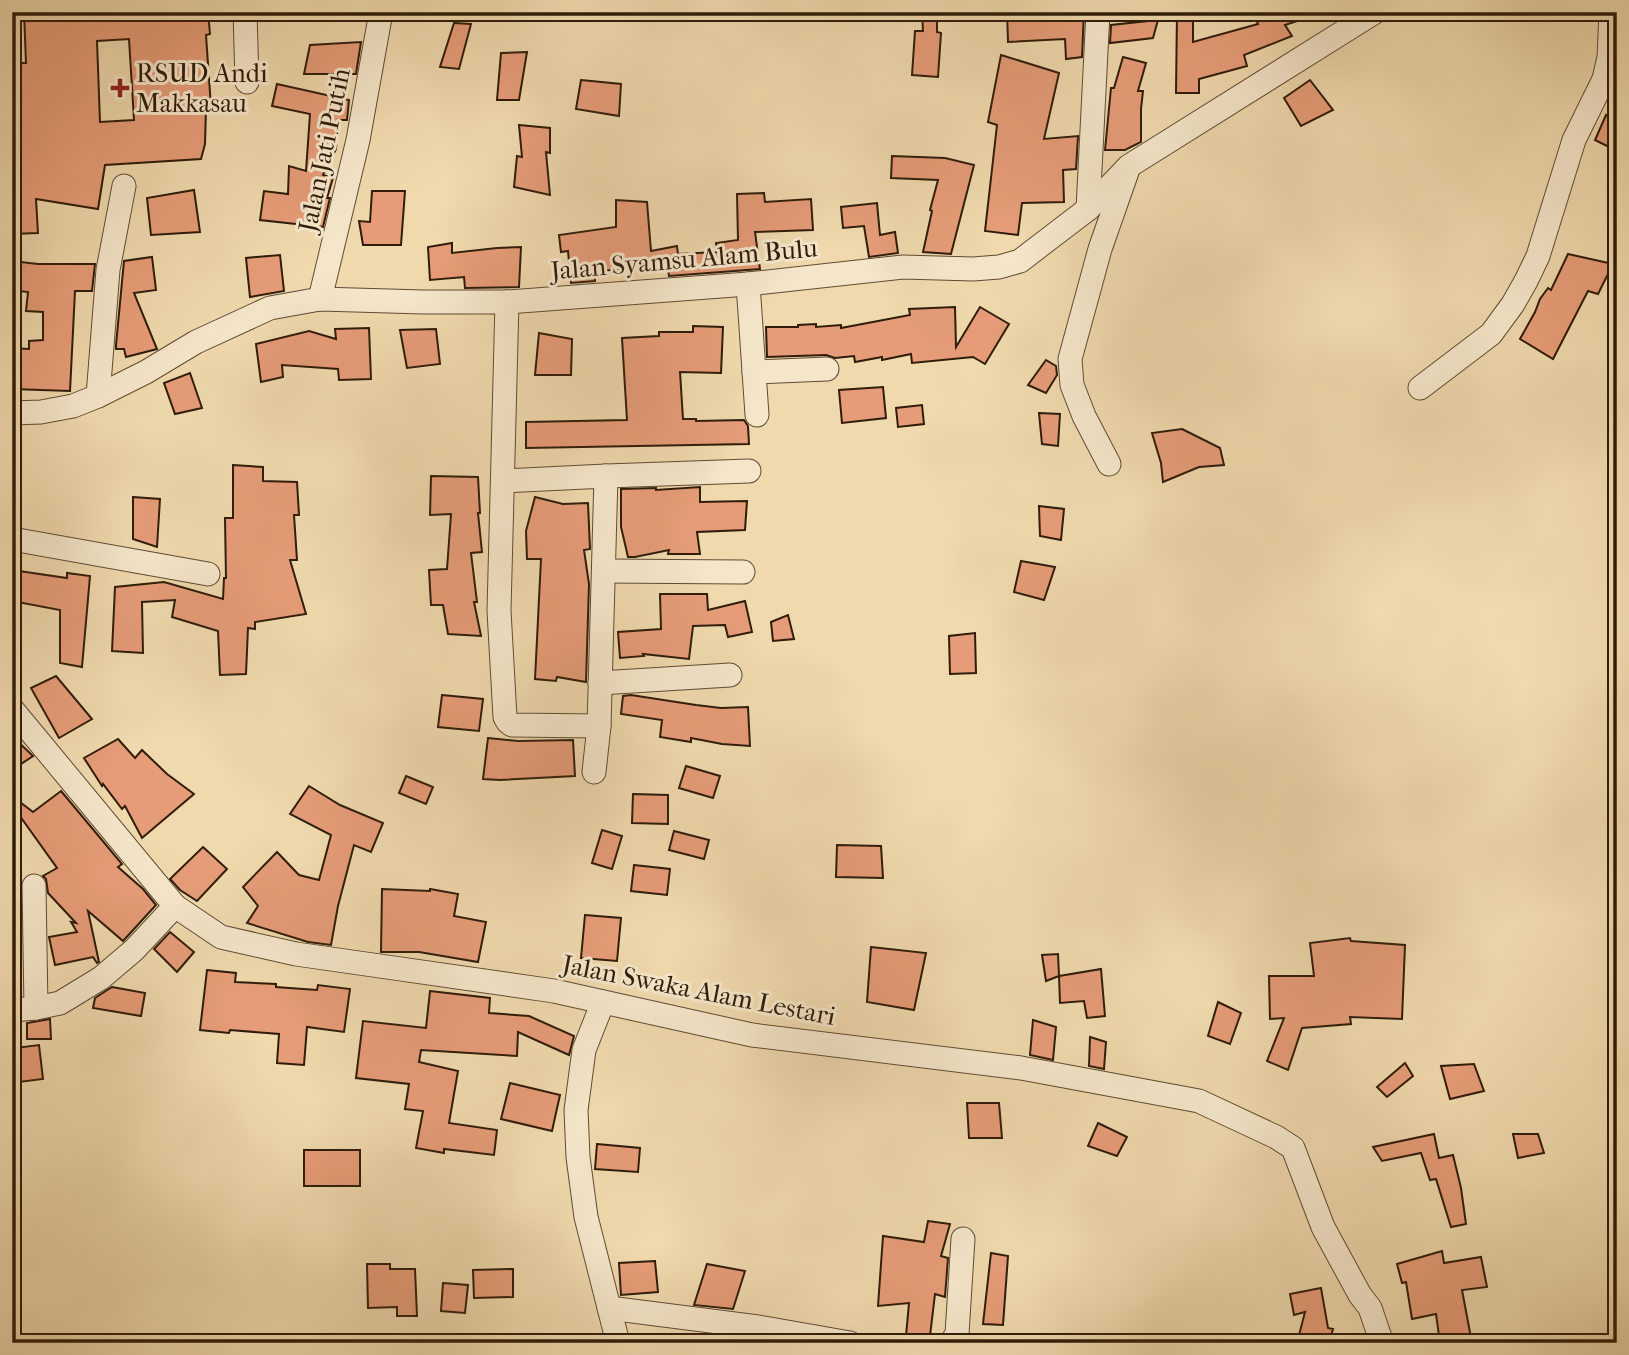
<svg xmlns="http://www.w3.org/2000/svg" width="1629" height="1355" font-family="'IM FELL French Canon',serif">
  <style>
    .building { fill: #e69c78; stroke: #301c0a; stroke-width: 2; fill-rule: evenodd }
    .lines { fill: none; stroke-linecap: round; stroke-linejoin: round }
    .minor-casing { stroke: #604b33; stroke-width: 25 }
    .minor { stroke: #f5e6ca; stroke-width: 23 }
    .poi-dot { fill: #8f2418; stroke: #f5e6ca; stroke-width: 2.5 }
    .labels { text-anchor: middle; stroke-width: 6; stroke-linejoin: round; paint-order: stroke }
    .poi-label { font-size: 26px; fill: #301c0a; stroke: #f5e6ca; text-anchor: start }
    .street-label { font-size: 26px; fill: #301c0a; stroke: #f5e6ca }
  </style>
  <rect width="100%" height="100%" fill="#efd9ad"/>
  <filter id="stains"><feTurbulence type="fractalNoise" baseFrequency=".00286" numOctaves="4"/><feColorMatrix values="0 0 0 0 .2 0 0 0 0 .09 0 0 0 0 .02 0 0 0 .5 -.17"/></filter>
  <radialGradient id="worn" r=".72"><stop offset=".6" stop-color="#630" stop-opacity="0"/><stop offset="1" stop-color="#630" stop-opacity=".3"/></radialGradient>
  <g class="building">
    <path d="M24 12H208L210 34 206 35 211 107 206 108 205 144 201 159 105 165 98 209 36 199 38 233 12 234V63H26ZM129 39 134 120 100 122 97 41Z"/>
    <polygon points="922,12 937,12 937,32 941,33 938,77 912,75 915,31 923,31"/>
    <polygon points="1007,12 1084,12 1082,57 1066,59 1065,39 1008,42"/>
    <polygon points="1177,12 1193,12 1193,42 1258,24 1253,12 1314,12 1315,15 1285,25 1292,36 1244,55 1247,66 1199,79 1199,93 1176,93"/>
    <polygon points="1158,20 1153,38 1110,43 1111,25"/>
    <polygon points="454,23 471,24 459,69 440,67"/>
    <polygon points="361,42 356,74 304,74 310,45"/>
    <polygon points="527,52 519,100 497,100 501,53"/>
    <polygon points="1001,55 1059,73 1044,139 1078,136 1076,169 1063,170 1064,202 1022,203 1018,235 985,231 997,125 988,122"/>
    <polygon points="1123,57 1146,63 1138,91 1143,91 1141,109 1141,142 1125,150 1105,150 1111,88 1114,88"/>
    <polygon points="581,80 621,84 619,116 576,109"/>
    <polygon points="1310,80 1333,110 1301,126 1284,98"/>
    <polygon points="277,84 349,100 347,120 338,120 336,149 323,175 333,178 327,198 330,198 323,227 260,220 264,191 288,194 289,166 306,171 310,114 272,106"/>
    <polygon points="1606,115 1617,121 1617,136 1613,149 1595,140"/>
    <polygon points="519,125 550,128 550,153 546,152 550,195 514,187 517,156 522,157"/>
    <polygon points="892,156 945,158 974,165 951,254 923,252 932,211 930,210 938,180 891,178"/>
    <polygon points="194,190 200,232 151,235 147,198"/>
    <polygon points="372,191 405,191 401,245 363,245 359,221 370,222"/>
    <polygon points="764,193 765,202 811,199 813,230 755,232 760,269 669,276 667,263 594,272 595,281 571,283 568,251 561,252 559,235 616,227 616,200 647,202 651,251 677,246 678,254 717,252 716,243 738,240 737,194"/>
    <polygon points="877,203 880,235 895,232 898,253 869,257 864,226 843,228 841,207"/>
    <polygon points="452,243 452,253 497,248 521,247 519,287 465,288 464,277 430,280 428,247"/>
    <polygon points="1568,254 1613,264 1598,294 1588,291 1553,359 1520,339 1535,312 1540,299 1548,288 1551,290"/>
    <polygon points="280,255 284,291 250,297 246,258"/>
    <polygon points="152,257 156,290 134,293 157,349 126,357 124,349 116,349 116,345 124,261"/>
    <polygon points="12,261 38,264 95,264 92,291 75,291 70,391 12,389 12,348 29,349 29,341 43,340 43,312 26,311 28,292 12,290"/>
    <polygon points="955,307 956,347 980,307 1009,324 985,364 973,357 912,363 911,354 882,360 882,357 855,362 854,356 835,358 826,355 767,357 766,327 798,327 798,325 816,324 816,327 841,325 841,328 910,315 909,309"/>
    <polygon points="693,326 723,327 721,373 680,372 683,419 696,419 696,421 744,420 748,426 749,444 526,448 526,422 627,420 622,338 659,336 659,332 693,332"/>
    <polygon points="369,328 371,379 339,380 338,369 282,365 283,377 261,382 256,344 309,331 336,339 335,329"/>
    <polygon points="436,329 440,364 407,368 400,330"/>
    <polygon points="539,333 572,339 571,375 535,375"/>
    <polygon points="1046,360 1056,366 1057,375 1046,393 1028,385"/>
    <polygon points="190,373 202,408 175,414 164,383"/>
    <polygon points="883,387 886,418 842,423 839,390"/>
    <polygon points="922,405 924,424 898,427 896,408"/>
    <polygon points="1039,413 1060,414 1058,446 1042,444"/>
    <polygon points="1182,429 1220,448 1224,465 1199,467 1163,482 1161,463 1152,433"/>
    <polygon points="233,465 263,467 263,481 297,482 299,515 294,515 297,560 290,560 306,614 255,622 255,629 248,628 246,674 220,675 218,631 172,617 175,600 142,602 143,653 112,651 115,587 164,582 223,599 224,578 226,578 225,518 233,518"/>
    <polygon points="431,476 478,477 480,513 478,513 482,552 471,553 477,602 474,602 481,636 448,634 443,605 431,605 429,570 447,569 451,514 430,515"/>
    <polygon points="700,487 700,502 747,501 745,530 697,532 700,554 668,554 669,550 635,557 628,557 621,527 621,489 656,488 656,490"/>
    <polygon points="133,497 160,499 157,547 133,539"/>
    <polygon points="535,497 563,504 588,503 590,549 584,550 589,584 586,682 557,677 556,681 535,679 541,559 527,559 526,531"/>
    <polygon points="1039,506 1064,509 1061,540 1040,536"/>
    <polygon points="1021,561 1055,567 1044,600 1014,592"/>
    <polygon points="12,570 67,578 67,573 90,576 82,667 60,663 60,610 12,601"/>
    <polygon points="660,594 707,594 708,610 745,601 752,632 728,637 725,625 693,626 689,659 643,654 644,656 620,658 618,632 661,629"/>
    <polygon points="788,615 794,639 773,641 771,622"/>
    <polygon points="975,633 976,673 950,674 949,636"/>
    <polygon points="56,676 92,719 59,738 31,688"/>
    <polygon points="442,695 483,699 479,731 438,727"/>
    <polygon points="631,695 696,705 721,708 748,707 750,746 722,744 691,738 691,742 660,737 662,720 621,714 623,696"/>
    <polygon points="12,736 33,756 12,770"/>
    <polygon points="488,738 518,741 573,740 575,776 500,780 483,779"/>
    <polygon points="118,739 135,758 142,750 167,774 194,794 142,838 125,806 122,809 103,784 102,786 84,758"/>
    <polygon points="686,766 720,776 713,798 679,788"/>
    <polygon points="406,776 433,787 426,804 399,793"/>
    <polygon points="309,786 340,805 383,823 371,852 354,845 338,906 331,945 308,942 247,923 258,906 243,887 277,852 299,875 319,880 331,835 290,814"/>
    <polygon points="61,791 122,864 118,867 143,889 156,905 123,941 88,911 99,962 97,963 93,957 55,965 49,937 77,932 71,922 76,923 48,893 46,879 43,876 57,868 12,805 12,796 33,812"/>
    <polygon points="633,794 668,795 668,824 632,823"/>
    <polygon points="602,830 622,836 612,869 592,863"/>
    <polygon points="674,831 709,840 704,859 669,850"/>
    <polygon points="837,845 881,846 883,878 836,877"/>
    <polygon points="203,847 227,869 197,901 180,890 170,879"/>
    <polygon points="634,865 670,869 667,895 631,891"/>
    <polygon points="382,889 430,891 430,889 458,894 454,916 486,922 478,962 419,952 381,952"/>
    <polygon points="585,915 621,918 617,961 581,958"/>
    <polygon points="12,918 21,918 21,945 12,944"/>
    <polygon points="170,932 194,952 177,972 154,949"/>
    <polygon points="1350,938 1351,941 1405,945 1402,1019 1350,1017 1351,1024 1302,1028 1288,1070 1267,1061 1284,1018 1270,1019 1269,976 1314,976 1310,943"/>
    <polygon points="871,947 926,953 914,1010 867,1002"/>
    <polygon points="1058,954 1059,976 1101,969 1105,1016 1087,1018 1084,1001 1060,1003 1059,976 1046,981 1042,955"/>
    <polygon points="207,970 236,973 235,982 276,984 276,987 317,990 318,985 350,989 344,1032 307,1027 304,1065 277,1063 279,1034 230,1030 229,1033 200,1030"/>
    <polygon points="112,987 145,993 141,1016 93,1008 95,998"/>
    <polygon points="430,991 490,998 489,1013 529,1016 574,1036 569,1055 518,1032 517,1056 421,1050 419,1062 458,1071 449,1123 497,1130 494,1155 444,1149 444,1153 416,1148 423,1111 405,1109 409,1084 356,1078 363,1021 426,1028"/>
    <polygon points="1218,1002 1241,1013 1230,1044 1208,1036"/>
    <polygon points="50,1019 51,1039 27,1039 27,1023"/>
    <polygon points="1033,1020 1056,1027 1053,1060 1030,1055"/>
    <polygon points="1090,1037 1106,1042 1104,1069 1089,1066"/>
    <polygon points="39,1045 43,1079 19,1082 15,1048"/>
    <polygon points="1405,1063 1413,1076 1387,1097 1377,1087"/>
    <polygon points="1474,1064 1484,1091 1450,1099 1441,1066"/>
    <polygon points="510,1083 560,1095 552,1131 501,1119"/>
    <polygon points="967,1103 999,1103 1002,1138 969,1138"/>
    <polygon points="1098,1123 1127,1137 1117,1156 1088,1146"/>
    <polygon points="1434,1134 1439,1158 1453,1155 1461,1188 1466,1224 1451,1227 1436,1179 1430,1180 1421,1153 1382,1161 1373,1147"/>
    <polygon points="1513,1134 1538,1134 1544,1153 1518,1158"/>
    <polygon points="597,1144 640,1148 638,1172 595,1169"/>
    <rect x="304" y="1150" width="56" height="36"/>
    <polygon points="928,1221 950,1224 941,1256 948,1258 945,1297 935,1294 930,1336 906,1336 909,1303 878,1306 883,1236 924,1242"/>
    <polygon points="1442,1251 1444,1263 1481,1257 1487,1287 1462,1290 1472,1343 1440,1343 1436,1314 1412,1319 1406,1282 1402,1283 1397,1264"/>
    <polygon points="991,1253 1008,1256 1003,1325 983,1324"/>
    <polygon points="655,1261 658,1292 621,1295 619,1263"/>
    <polygon points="367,1264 390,1264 390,1269 415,1269 417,1316 397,1316 397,1307 368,1308"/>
    <polygon points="707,1264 745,1271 733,1309 694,1305"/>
    <polygon points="513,1269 513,1297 474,1298 473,1270"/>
    <polygon points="443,1283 468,1285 465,1313 441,1311"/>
    <polygon points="1321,1288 1328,1328 1333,1329 1329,1343 1297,1343 1305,1312 1294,1315 1290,1294"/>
  </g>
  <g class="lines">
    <defs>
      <g id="minor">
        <polyline points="245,12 247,82"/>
        <polyline points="1088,209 1098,12"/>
        <polyline points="748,284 757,415"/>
        <polyline points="320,299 358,140 381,12"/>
        <polyline points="507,302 499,611 505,717 508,722 512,725 599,726"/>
        <polyline points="754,372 827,369"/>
        <polyline points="1420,388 1491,334 1513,304 1526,281 1538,256 1574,140 1604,79 1609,57 1611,12"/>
        <polyline points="98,396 108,270 124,186"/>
        <polyline points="12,413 41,412 73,406 98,396 146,372 196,342 270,308 320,299 423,302 507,302 748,284 903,267 973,269 999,267 1020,261 1088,209 1129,166 1375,12"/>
        <polyline points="1109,464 1084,416 1072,385 1070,359 1100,249 1127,172"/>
        <polyline points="606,476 749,471"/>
        <polyline points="503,481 606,476 599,726 594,772"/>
        <polyline points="12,539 208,574"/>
        <polyline points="604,571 743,572"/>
        <polyline points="600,683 730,675"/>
        <polyline points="12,709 175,906 221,937 296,954 554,991 752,1035 1021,1068 1199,1101 1276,1137 1293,1148 1323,1227 1360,1295 1370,1308 1382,1343"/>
        <polyline points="34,886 36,1008"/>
        <polyline points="603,1002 584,1050 576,1110 578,1157 586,1217 618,1343"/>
        <polyline points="12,1010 36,1008 60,1003 101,978 134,950 175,906"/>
        <polyline points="609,1308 758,1327 850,1343"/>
        <polyline points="951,1343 957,1334 963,1239"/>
      </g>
    </defs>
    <use href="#minor" class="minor-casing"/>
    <use href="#minor" class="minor"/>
  </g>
  <path class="poi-dot" d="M116.5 77.5h7v7h7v7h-7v7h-7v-7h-7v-7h7z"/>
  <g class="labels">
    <g class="poi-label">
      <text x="136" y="82">RSUD Andi<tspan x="136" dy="30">Makkasau</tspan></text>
    </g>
    <g class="street-label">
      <text transform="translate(324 150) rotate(-78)" y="9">Jalan Jati Putih</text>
      <text transform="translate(684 259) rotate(-5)" y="9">Jalan Syamsu Alam Bulu</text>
      <text transform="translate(699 990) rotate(11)" y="9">Jalan Swaka Alam Lestari</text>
    </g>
  </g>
  <rect width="1629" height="1355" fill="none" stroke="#efd9ad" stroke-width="42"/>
  <rect x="14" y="14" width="1601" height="1327" fill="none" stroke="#301c0a" stroke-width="3.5"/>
  <rect x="21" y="21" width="1587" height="1313" fill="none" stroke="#301c0a" stroke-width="2"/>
  <rect width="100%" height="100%" filter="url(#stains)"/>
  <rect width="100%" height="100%" fill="url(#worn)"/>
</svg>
